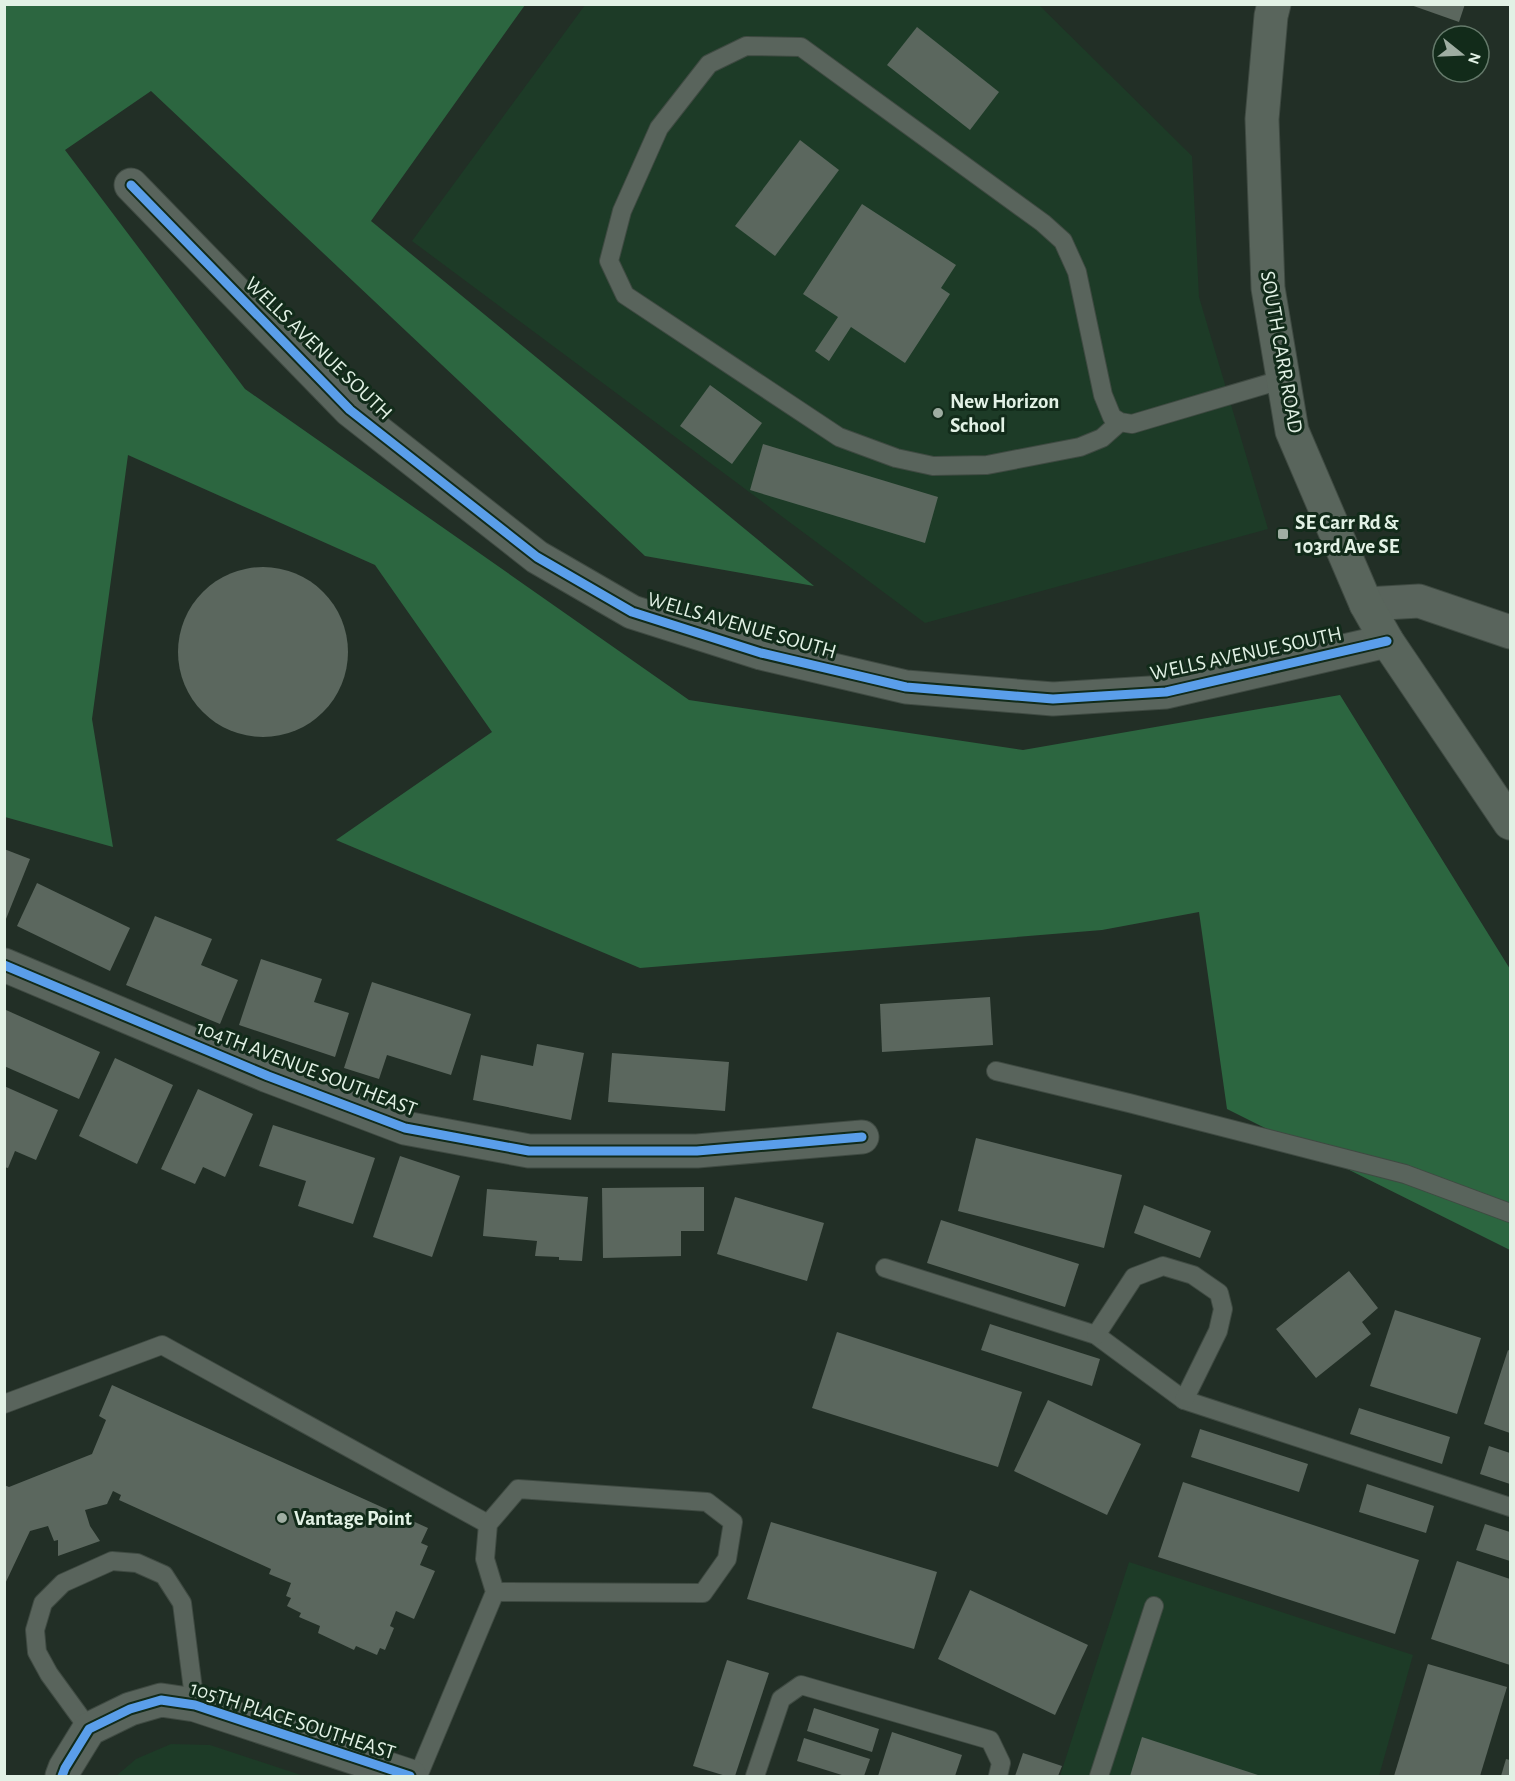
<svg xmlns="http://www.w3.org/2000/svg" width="1515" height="1781" font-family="'Alegreya Sans',sans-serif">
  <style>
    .built { fill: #1d3b27 }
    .forest { fill: #2c6640 }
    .building { fill: #5b675e }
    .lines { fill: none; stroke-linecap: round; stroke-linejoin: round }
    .lane-casing { stroke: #3f4a42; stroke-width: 20 }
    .street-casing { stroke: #3f4a42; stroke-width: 35 }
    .secondary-casing { stroke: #3f4a42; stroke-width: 35 }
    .lane { stroke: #59645c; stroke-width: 18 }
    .street { stroke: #59645c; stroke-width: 33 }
    .secondary { stroke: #59655c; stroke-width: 33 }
    .cycleway-casing { stroke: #122b1a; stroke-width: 13 }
    .cycleway { stroke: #5a9eea; stroke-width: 9 }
    .poi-dot { fill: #9fada2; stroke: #122b1a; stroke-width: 2 }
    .labels { text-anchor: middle; stroke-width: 6; stroke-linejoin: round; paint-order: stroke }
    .street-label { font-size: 21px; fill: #e2f1e5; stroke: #122b1a }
    .poi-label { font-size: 21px; font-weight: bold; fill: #e2f1e5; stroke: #122b1a; text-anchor: start }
  </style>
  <rect width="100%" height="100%" fill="#222f26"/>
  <g class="built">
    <polygon points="585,5 1039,5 1192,156 1199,297 1268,529 925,623 412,241"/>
    <polygon points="1129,1562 1413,1655 1379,1776 1060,1776"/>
    <polygon points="171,1744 210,1745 304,1776 116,1776 136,1759"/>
  </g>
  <polygon class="forest" points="4,5 525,5 371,221 814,586 645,556 151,91 65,150 245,389 689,700 1023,750 1340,695 1510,969 1510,1250 1227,1109 1199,912 1102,930 640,968 336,840 492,732 375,565 128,455 92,719 113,847 5,817"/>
  <g class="building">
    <polygon points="1408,4 1465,4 1459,22"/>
    <polygon points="917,27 999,92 970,130 887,65"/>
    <polygon points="800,140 839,170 775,256 735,226"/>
    <polygon points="862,204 956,265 941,288 950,294 905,363 851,327 829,361 815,351 838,317 803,294"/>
    <polygon points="710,385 762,423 732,464 680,426"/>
    <polygon points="763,444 938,497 925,543 750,490"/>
    <circle cx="263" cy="652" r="85"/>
    <polygon points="4,849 30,859 6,919 4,919"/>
    <polygon points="37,883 130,928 110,971 17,926"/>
    <polygon points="155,916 212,939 201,965 238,980 220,1024 126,985"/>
    <polygon points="261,959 322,979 314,1002 349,1013 335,1057 239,1025"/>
    <polygon points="372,982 471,1014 451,1075 387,1055 379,1079 344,1068"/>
    <polygon points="990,997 993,1045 882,1052 880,1004"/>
    <polygon points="6,1010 100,1052 79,1099 4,1066 4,1014"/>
    <polygon points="537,1044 584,1053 571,1120 473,1100 481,1055 533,1066"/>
    <polygon points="612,1053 729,1062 725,1111 608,1102"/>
    <polygon points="115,1058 173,1085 137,1164 79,1136"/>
    <polygon points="4,1086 58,1110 36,1160 15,1151 8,1168 4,1167"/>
    <polygon points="198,1089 253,1114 225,1177 203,1167 195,1184 161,1169"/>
    <polygon points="273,1125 375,1158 353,1224 298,1206 306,1181 259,1166"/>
    <polygon points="976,1138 1122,1175 1104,1248 958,1211"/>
    <polygon points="400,1156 460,1176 432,1257 373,1237"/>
    <polygon points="704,1187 704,1231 681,1231 681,1256 603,1258 602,1188"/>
    <polygon points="487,1189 588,1197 582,1261 559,1260 559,1257 535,1256 537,1241 483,1236"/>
    <polygon points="735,1197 824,1223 807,1281 717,1254"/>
    <polygon points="1144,1205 1211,1231 1200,1258 1134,1233"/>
    <polygon points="941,1220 1079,1264 1065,1307 927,1263"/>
    <polygon points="1349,1271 1378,1308 1362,1322 1371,1334 1316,1378 1276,1329"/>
    <polygon points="1395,1310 1481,1338 1457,1414 1370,1386"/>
    <polygon points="990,1324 1100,1359 1092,1386 981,1350"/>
    <polygon points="837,1332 1022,1392 998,1467 812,1408"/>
    <polygon points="1508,1350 1510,1351 1510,1433 1484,1424"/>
    <polygon points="112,1385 428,1528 421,1543 428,1546 420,1565 435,1571 414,1619 396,1611 390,1626 394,1628 385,1650 380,1648 377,1655 356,1646 354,1650 318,1633 320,1626 299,1617 301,1613 287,1606 291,1598 286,1596 291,1583 269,1574 271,1569 119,1500 121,1495 113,1491 107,1504 85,1510 90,1526 100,1541 58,1556 58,1540 54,1541 48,1526 30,1531 4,1586 4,1485 9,1487 92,1454 106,1420 99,1416"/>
    <polygon points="1048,1400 1141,1444 1107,1515 1014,1471"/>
    <polygon points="1359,1408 1450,1437 1442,1464 1350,1434"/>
    <polygon points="1200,1429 1308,1464 1299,1492 1191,1457"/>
    <polygon points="1489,1446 1510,1453 1510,1484 1480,1474"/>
    <polygon points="1183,1482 1419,1560 1395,1634 1158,1557"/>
    <polygon points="1367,1484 1434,1506 1426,1533 1359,1512"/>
    <polygon points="771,1522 937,1572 914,1649 747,1599"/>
    <polygon points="1485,1524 1510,1532 1510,1561 1476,1550"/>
    <polygon points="1457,1561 1510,1579 1510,1665 1431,1639"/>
    <polygon points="970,1590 1088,1645 1055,1715 938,1659"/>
    <polygon points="727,1660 769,1673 735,1776 726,1776 693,1766"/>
    <polygon points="1428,1664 1507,1687 1480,1776 1394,1776"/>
    <polygon points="814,1708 879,1729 872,1752 807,1731"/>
    <polygon points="892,1732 962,1755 955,1776 878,1776"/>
    <polygon points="1142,1737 1261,1776 1130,1776"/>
    <polygon points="804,1738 870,1759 864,1776 845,1776 797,1761"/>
    <polygon points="1023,1753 1062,1766 1058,1776 1015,1776"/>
    <polygon points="1506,1759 1510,1760 1510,1776 1501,1776"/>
  </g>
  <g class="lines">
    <defs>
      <g id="lane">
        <polyline points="1120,422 1102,438 1080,447 987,465 933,466 896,458 839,437 625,295 609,261 622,211 659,128 709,64 746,46 801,47 1043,223 1063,241 1077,272 1103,395 1112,417 1120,422 1132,424 1284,379"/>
        <polyline points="996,1071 1129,1103 1405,1174 1510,1213"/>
        <polyline points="885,1268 1096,1335 1184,1400 1510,1507"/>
        <polyline points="1096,1335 1134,1277 1163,1266 1193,1275 1219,1293 1223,1309 1218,1331 1184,1400"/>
        <polyline points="4,1404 162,1345 488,1524"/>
        <polyline points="89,1729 49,1674 37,1652 35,1630 43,1603 63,1583 112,1561 137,1563 164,1575 182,1603 195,1705"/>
        <polyline points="418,1776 495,1592 485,1559 488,1524 518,1489 707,1502 733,1522 727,1559 703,1593 495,1592"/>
        <polyline points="755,1776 781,1699 801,1685 990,1740 1001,1763 998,1776"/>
        <polyline points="1099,1776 1154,1606"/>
      </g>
      <g id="street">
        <polyline points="131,185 350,410 537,557 632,612 761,653 906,687 1053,699 1166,692 1387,641"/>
        <polyline points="1366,604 1419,601 1510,632"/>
        <polyline points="4,965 268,1076 405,1128 529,1151 697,1151 862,1137"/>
        <polyline points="62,1776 65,1768 89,1729 130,1709 161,1700 195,1705 410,1776"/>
      </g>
      <polyline id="secondary" points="1274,4 1271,16 1262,119 1268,288 1292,431 1366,604 1387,641 1510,823"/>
    </defs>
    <use href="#lane" class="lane-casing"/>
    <use href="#street" class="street-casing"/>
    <use href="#secondary" class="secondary-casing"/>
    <use href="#lane" class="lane"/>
    <use href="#street" class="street"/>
    <use href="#secondary" class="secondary"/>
    <defs>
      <g id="cycleway">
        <polyline points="131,185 350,410 537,557 632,612 761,653 906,687 1053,699 1166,692 1387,641"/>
        <polyline points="4,965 268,1076 405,1128 529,1151 697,1151 862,1137"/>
        <polyline points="62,1776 65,1768 89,1729 130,1709 161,1700 195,1705 410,1776"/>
      </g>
    </defs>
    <use href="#cycleway" class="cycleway-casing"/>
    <use href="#cycleway" class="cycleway"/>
  </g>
  <g class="poi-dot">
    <circle cx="938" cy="413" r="6"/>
    <rect x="1277" y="528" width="12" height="12" rx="3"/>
    <circle cx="282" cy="1518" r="6"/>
  </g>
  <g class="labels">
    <g class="street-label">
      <text transform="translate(319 348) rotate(44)" y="7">WELLS AVENUE SOUTH</text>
      <text transform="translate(1282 352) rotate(80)" y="7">SOUTH CARR ROAD</text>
      <text transform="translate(742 625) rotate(16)" y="7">WELLS AVENUE SOUTH</text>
      <text transform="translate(1246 653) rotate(-12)" y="7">WELLS AVENUE SOUTH</text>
      <text transform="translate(307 1068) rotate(21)" y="7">104TH AVENUE SOUTHEAST</text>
      <text transform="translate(293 1720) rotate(18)" y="7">105TH PLACE SOUTHEAST</text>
    </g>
    <g class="poi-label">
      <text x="950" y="408">New Horizon<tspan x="950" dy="24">School</tspan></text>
      <text x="1295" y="529">SE Carr Rd &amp;<tspan x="1295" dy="24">103rd Ave SE</tspan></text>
      <text x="294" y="1525">Vantage Point</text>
    </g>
  </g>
  <rect width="1515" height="1781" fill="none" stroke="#e2f1e5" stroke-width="12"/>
  <g transform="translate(1461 54) rotate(108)"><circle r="28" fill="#122b1a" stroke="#657a6b" stroke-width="1.5"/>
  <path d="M0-4.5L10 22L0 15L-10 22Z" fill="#9fada2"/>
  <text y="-9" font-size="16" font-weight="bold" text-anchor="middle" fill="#e2f1e5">N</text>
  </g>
</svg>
